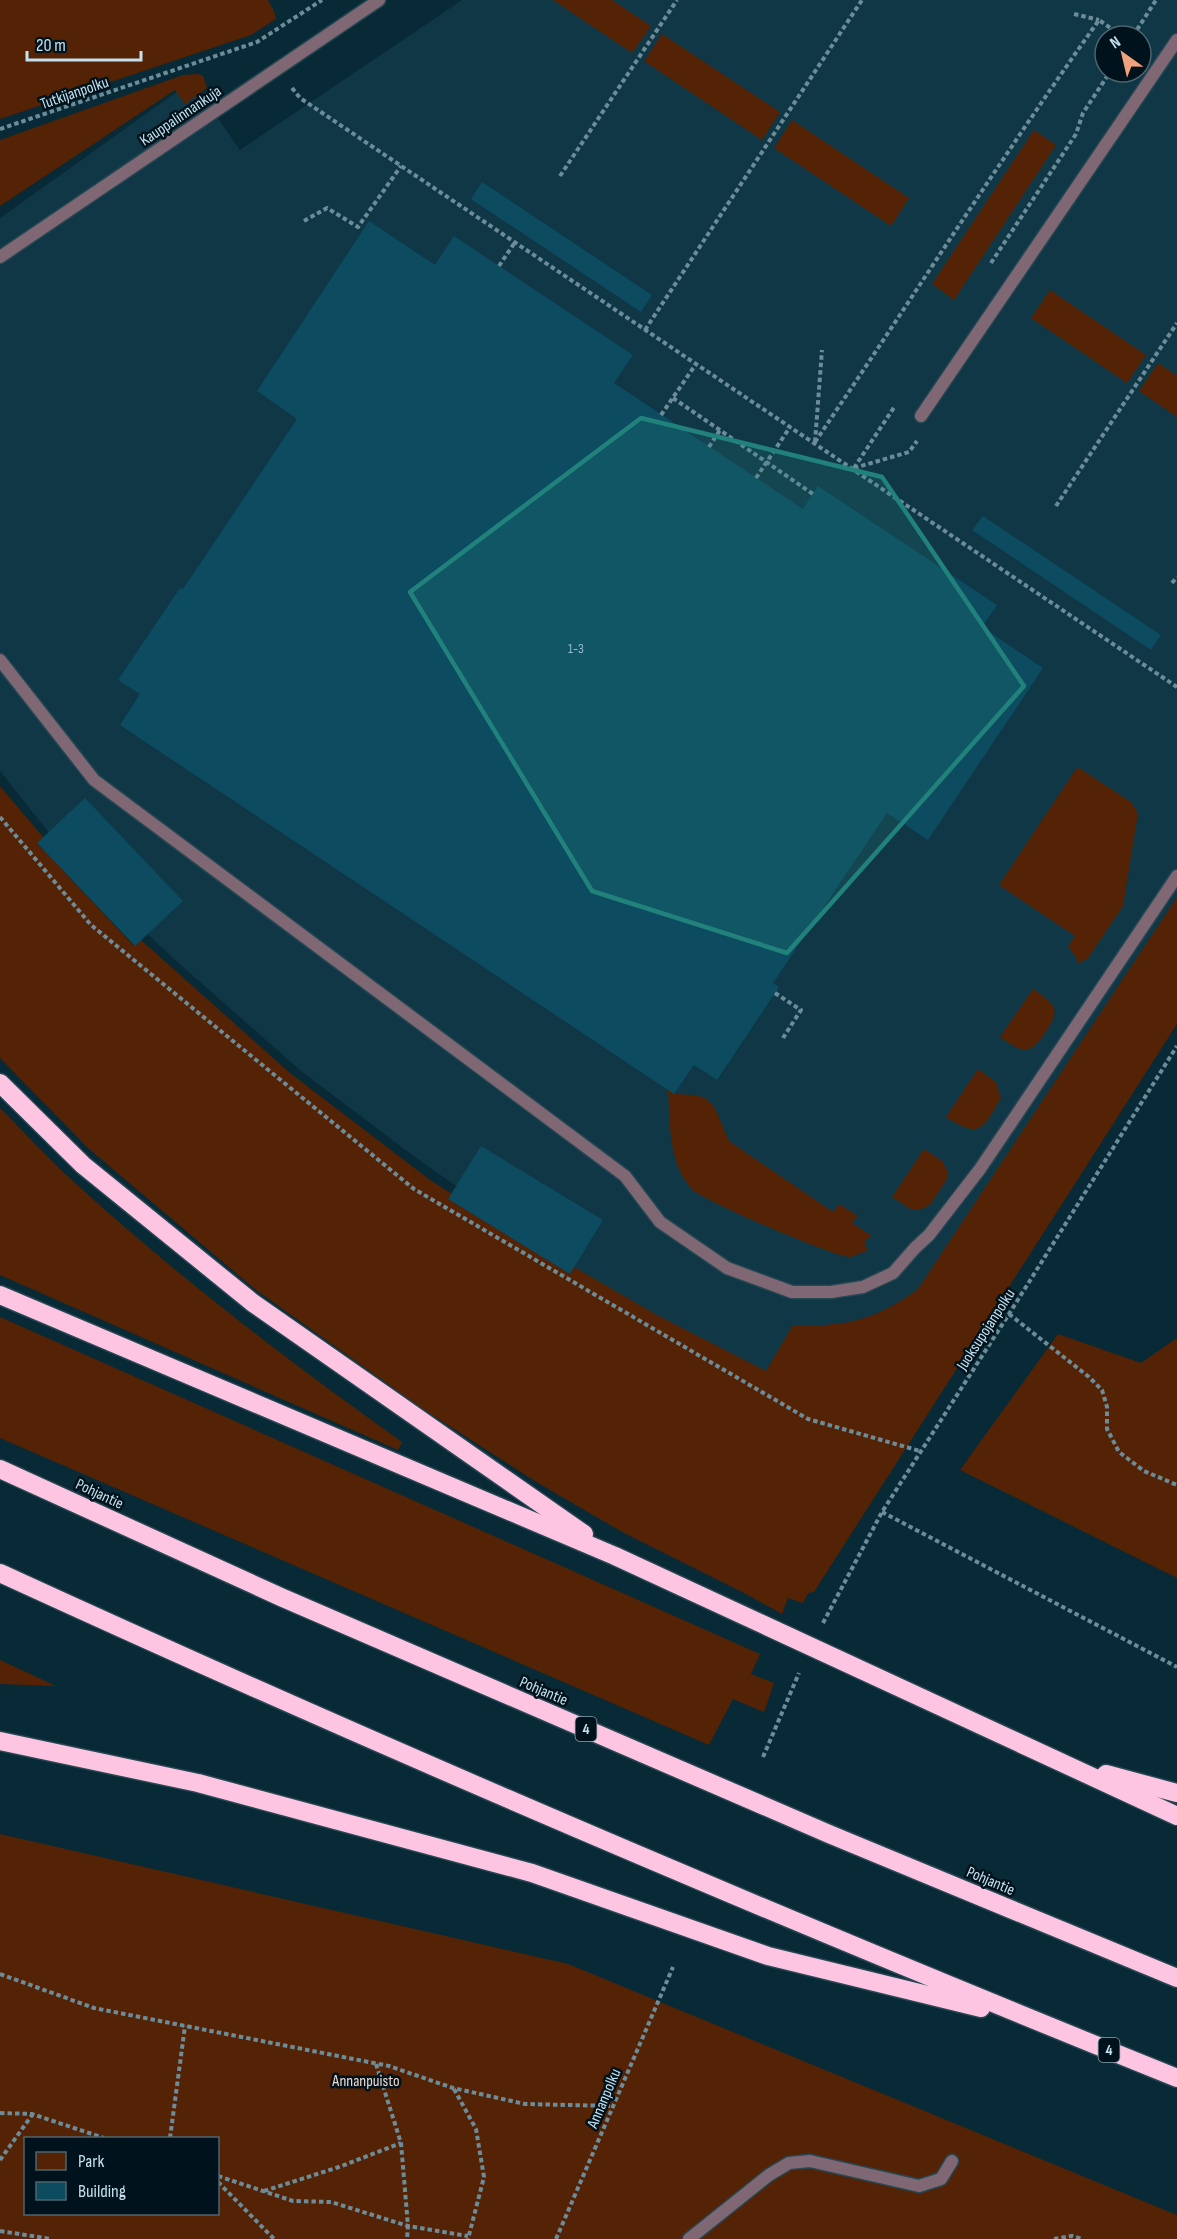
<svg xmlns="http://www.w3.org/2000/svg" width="1177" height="2239" font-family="'Sofia Sans Condensed',sans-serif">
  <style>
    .built { fill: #0f3746; fill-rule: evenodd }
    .green { fill: #542204; fill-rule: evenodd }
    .building { fill: #0c4b60 }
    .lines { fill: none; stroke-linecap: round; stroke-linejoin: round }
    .lane-casing { stroke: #264753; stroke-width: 15 }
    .highway-casing { stroke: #264753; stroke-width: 21 }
    .path { stroke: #6c8c99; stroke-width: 4; stroke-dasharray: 4.5 3; stroke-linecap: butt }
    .lane { stroke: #7f6873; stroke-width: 12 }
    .highway { stroke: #fdc5e2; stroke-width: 18 }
    .marked { fill: #21817b; fill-opacity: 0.2; stroke: #21817b; stroke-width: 4.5; stroke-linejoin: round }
    .labels { text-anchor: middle; stroke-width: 5; stroke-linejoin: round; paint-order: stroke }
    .number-label { font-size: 14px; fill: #95bcca }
    .shield { fill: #00121b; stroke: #88a3af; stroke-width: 1.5 }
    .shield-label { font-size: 15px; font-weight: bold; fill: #c3e1ee }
    .street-label { font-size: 16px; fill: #c3e1ee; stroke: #00121b }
    .park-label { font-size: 16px; fill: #efd8ce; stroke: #00121b }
  </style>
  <rect width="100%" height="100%" fill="#082a36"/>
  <path class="built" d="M462 0H1177V964L866 1423 605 1291 412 1155 301 1071 174 959 77 868 0 771V218L192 81 240 150ZM1105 36H1141V72H1105Z"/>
  <g class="green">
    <polygon points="0,0 268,0 274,11 276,19 251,35 0,119"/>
    <polygon points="553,0 612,0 651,26 632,53"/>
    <polygon points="662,34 780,112 762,140 644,61"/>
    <polygon points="198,74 203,76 207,88 185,104 175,90 0,206 0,140 183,75"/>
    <polygon points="792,120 909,198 891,226 774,148"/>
    <polygon points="1034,130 1056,145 954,300 932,284"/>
    <polygon points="1050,290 1146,355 1127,383 1031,318"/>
    <polygon points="1158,363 1177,376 1177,417 1139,391"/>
    <polygon points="1079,768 1131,802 1138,813 1123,906 1088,958 1078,964 1077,959 1068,946 1075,936 999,885 1076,769"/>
    <path d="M0 786 43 837 37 843 134 946 141 940 290 1073 430 1180 452 1194 449 1199 570 1274 574 1267 657 1315 766 1371 793 1325C847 1327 875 1320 918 1289L1177 897V1024L814 1592 808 1593 803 1603 788 1598 782 1614 744 1593 624 1533 538 1483 423 1409 256 1290 88 1148 0 1058Z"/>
    <path d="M1033 989C1057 1006 1061 1008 1045 1033 1029 1057 1021 1052 1000 1037Z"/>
    <path d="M978 1069 996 1082 1001 1098C983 1128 981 1140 946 1117Z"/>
    <path d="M668 1089 674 1094 696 1095 705 1098 714 1106 729 1141 833 1212 839 1204 858 1216 852 1223 872 1236 865 1240 867 1251C862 1252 855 1256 850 1257 834 1257 704 1201 693 1190 668 1165 670 1122 668 1089Z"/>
    <path d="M0 1108C25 1133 48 1158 74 1182 177 1276 288 1361 402 1442L398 1450 0 1275Z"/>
    <polygon points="924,1149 942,1161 948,1172 947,1179 930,1205 919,1210 912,1210 892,1197"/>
    <polygon points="0,1317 760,1654 751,1674 774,1683 764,1712 733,1699 709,1745 0,1438"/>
    <polygon points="1058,1334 1141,1363 1177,1338 1177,1578 960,1470"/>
    <polygon points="0,1660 56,1686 0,1684"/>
    <path d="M0 1834 568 1964 1177 2215V2239H0ZM26 2138H218V2214H26Z"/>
  </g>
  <g class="building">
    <polygon points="482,182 652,295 641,312 471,199"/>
    <polygon points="369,221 435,265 454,236 633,355 614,383 803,509 818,486 997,605 982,627 1043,668 928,840 887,813 773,983 779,987 717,1080 694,1065 674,1094 120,725 140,694 118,680 180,588 183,589 297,419 257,391"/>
    <polygon points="983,516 1161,635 1151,650 972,530"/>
    <polygon points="85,798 183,901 135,946 37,843"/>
    <polygon points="481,1146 603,1220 570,1274 448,1199"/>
  </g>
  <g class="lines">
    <defs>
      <g id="lane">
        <polyline points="0,257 379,0"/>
        <polyline points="921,416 1177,40"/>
        <polyline points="0,660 94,780 625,1176 660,1222 727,1268 792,1292 831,1292 863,1287 893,1273 915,1248 929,1235 980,1169 1177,876"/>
        <polyline points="689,2239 769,2175 789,2163 810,2161 919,2186 941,2179 952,2161"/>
      </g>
      <g id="highway">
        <polyline points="0,1083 83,1165 253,1303 584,1534"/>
        <polyline points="0,1295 615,1556 1177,1816"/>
        <polyline points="0,1469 283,1598 829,1834 1177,1978"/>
        <path d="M0 1573C388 1751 781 1918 1177 2078"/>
        <polyline points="0,1741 198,1783 532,1873 768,1956 981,2008"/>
        <polyline points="1106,1774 1177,1793"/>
      </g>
    </defs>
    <use href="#lane" class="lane-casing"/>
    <use href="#highway" class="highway-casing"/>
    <g class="path">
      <polyline points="1074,14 1099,20"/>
      <polyline points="1133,36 1156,0"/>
      <polyline points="292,88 300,98 1177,687"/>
      <polyline points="0,129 257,42 322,0"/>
      <polyline points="560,176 677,0"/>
      <polyline points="304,221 327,208 358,227 401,166"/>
      <polyline points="991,263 1076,134 1083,113 1110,72"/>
      <polyline points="499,266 515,242"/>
      <polyline points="645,330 862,0"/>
      <polyline points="673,398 813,494"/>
      <polyline points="661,415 696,364"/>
      <path d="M815 442C910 302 1001 158 1099 20L1122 36"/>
      <polyline points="815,442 822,350"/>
      <polyline points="709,447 720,430"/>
      <polyline points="854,468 895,406"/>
      <polyline points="854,468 909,452 917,441"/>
      <polyline points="756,478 790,427"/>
      <polyline points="1056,506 1177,323"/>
      <polyline points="1172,583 1177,577"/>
      <polyline points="0,817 91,925 414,1189 808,1419 920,1451"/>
      <polyline points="775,993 801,1010 783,1038"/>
      <polyline points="1009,1314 1089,1377 1102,1390 1107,1407 1107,1429 1119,1452 1144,1471 1177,1485"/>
      <polyline points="882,1512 1177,1667"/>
      <polyline points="823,1623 882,1512 1009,1314 1177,1046"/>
      <polyline points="763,1757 799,1673"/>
      <polyline points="0,1974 94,2008 389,2066 453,2088 525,2104 613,2106"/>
      <polyline points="376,2064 401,2143 408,2226 407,2239"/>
      <polyline points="454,2089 476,2129 484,2177 468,2239"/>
      <polyline points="0,2113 32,2114 104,2138"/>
      <polyline points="170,2138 185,2026"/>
      <polyline points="0,2160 32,2115"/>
      <polyline points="218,2176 293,2201 331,2202 408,2226 468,2236"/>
      <polyline points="218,2182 274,2239"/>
      <polyline points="264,2191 339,2167 401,2143"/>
      <polyline points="0,2231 51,2239"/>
      <polyline points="556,2239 673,1967"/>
      <polyline points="1054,2239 1072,2236 1082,2239"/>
    </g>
    <use href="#lane" class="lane"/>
    <use href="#highway" class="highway"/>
  </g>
  <path class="marked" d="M641 418 882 477 1024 686 787 953 592 891 410 592Z"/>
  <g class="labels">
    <g class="number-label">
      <text x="576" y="653">1-3</text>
    </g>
    <g class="shield">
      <rect x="575.5" y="1717" width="21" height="24" rx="4.5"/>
      <rect x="1098.5" y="2038" width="21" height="24" rx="4.5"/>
    </g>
    <g class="shield-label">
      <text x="586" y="1734">4</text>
      <text x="1109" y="2055">4</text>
    </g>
    <g class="street-label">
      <text transform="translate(74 92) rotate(-19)" y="6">Tutkijanpolku</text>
      <text transform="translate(180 115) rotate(-34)" y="6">Kauppalinnankuja</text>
      <text transform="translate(985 1329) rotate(-57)" y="6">Juoksupojanpolku</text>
      <text transform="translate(100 1493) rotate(25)" y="6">Pohjantie</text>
      <text transform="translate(544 1690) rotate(23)" y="6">Pohjantie</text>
      <text transform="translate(991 1880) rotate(23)" y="6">Pohjantie</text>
      <text transform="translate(603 2098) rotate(-67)" y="6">Annanpolku</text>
    </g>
    <g class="park-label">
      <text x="366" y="2086">Annanpuisto</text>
    </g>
  </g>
  <rect x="24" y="2137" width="195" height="78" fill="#00121b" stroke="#4e656f" stroke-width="1.5"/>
  <rect x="36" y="2152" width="30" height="18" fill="#542204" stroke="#4e656f" stroke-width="1.5"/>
  <text x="78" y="2167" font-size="18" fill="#c3e1ee">Park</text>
  <rect x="36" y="2182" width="30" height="18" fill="#0c4b60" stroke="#4e656f" stroke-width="1.5"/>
  <text x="78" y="2197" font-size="18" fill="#c3e1ee">Building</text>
  <g transform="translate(1123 54) rotate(326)"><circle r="28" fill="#00121b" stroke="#4e656f" stroke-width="1.5"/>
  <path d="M0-4.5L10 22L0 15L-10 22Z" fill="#f1a17b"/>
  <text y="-9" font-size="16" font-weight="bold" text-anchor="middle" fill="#c3e1ee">N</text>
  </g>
  <path d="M27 51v9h114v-9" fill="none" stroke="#c3e1ee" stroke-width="3"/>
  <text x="36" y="51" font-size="18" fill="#c3e1ee" stroke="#00121b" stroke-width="4.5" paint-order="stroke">20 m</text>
</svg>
